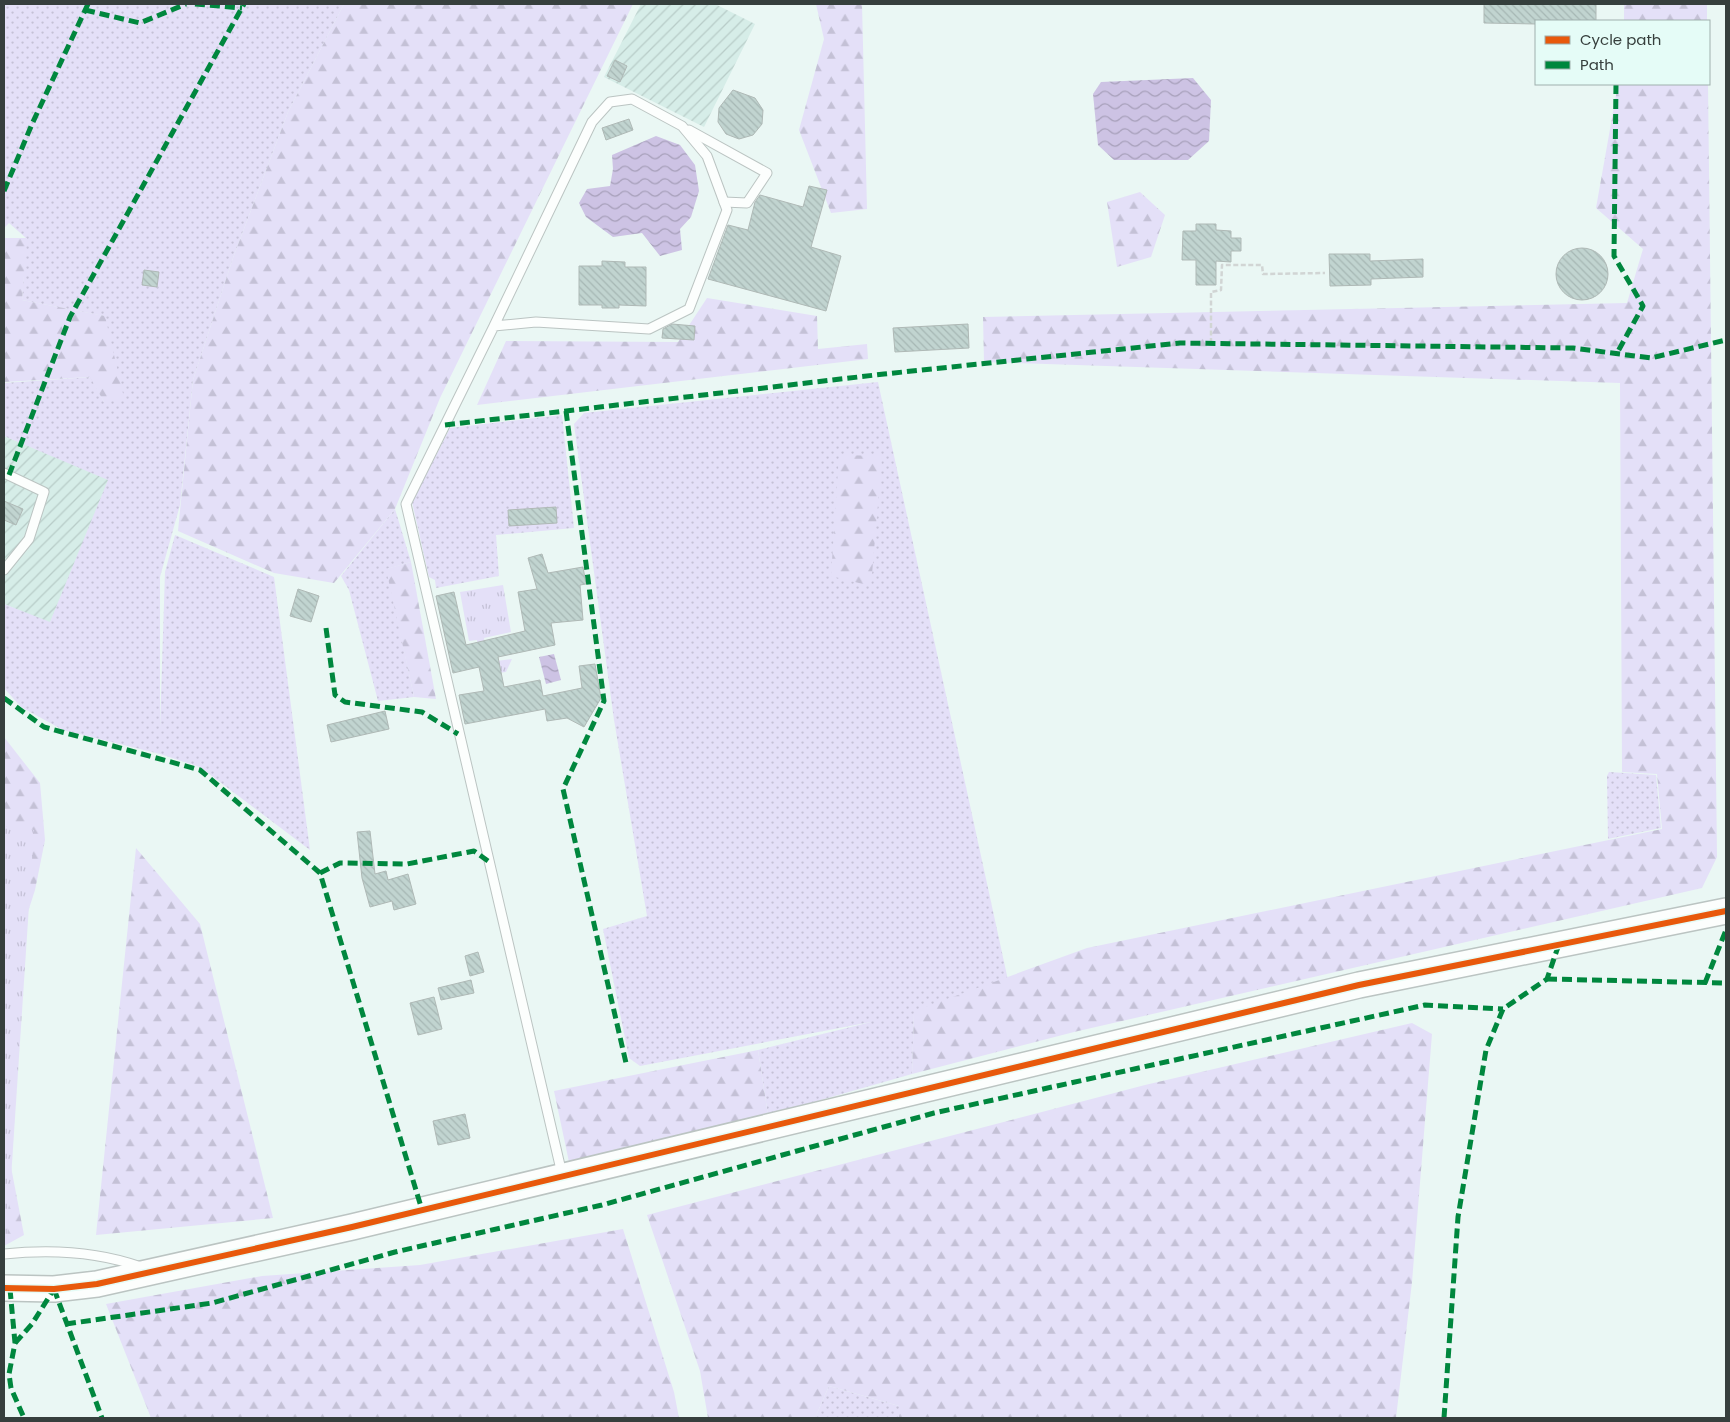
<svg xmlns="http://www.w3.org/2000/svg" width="1730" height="1422" font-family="Poppins,sans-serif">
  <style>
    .industrial { fill: url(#industrial-furrows) }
    .grass { fill: url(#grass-dots) }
    .forest { fill: url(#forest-firs) }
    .park { fill: url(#park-tufts) }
    .water { fill: url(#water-waves) }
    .building { fill: url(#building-back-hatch); stroke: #afb9b6 }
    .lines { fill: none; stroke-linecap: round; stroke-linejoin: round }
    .lane-casing { stroke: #bbc4c2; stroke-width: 11 }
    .secondary-casing { stroke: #bbc4c2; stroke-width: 28 }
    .path { stroke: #d1d5d4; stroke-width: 2.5; stroke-dasharray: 5 2.5; stroke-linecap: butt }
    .lane { stroke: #fcfefd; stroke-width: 9 }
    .secondary { stroke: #fcfefd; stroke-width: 25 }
    .quiet { stroke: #00873e; stroke-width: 5; stroke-dasharray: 10 5; stroke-linecap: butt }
    .cycleway-casing { stroke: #e5fcf7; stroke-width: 9 }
    .cycleway { stroke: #e8590c; stroke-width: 6 }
  </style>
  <defs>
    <pattern id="industrial-furrows" width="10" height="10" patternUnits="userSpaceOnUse" patternTransform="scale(1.25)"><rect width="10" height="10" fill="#d6ede8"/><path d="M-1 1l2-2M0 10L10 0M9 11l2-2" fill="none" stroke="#b8ccc8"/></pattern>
    <pattern id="grass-dots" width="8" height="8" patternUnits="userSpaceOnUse" patternTransform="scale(1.25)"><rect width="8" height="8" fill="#e4e0f8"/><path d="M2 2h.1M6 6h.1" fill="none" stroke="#c4c1d6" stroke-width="1.8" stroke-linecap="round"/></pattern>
    <pattern id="forest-firs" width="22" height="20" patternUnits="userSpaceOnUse" patternTransform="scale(1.25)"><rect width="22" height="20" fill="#e4e0f8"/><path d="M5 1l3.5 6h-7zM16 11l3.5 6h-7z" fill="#c4c1d6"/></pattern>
    <pattern id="park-tufts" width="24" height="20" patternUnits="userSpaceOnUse" patternTransform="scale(1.25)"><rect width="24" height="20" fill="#e4e0f8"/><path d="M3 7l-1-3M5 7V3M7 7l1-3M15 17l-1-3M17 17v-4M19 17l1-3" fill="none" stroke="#c4c1d6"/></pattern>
    <pattern id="water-waves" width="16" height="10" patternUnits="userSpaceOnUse" patternTransform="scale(1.25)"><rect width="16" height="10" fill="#cdc3e4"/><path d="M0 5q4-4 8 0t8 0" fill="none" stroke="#a7a0ba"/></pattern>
    <pattern id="building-back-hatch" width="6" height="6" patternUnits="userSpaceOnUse" patternTransform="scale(1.25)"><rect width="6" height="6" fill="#c1d4d0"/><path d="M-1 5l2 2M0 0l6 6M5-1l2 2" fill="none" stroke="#a6b7b4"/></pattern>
  </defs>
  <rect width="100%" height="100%" fill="#eaf7f4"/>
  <g class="industrial">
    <polygon points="641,4 715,4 755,24 704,127 604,77"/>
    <polygon points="4,436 109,479 50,623 4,604"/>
  </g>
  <g class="grass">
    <polygon points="4,4 344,4 288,112 233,258 193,380 180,505 160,577 160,728 165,572 175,535 274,577 310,850 200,767 160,754 63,730 21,707 4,688 4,604 50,622 108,480 4,436 4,383 91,377 104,402 104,316 22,300 26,238 9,223 4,228"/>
    <polygon points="878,382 1011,994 914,1013 912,1074 768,1115 758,1050 871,1022 640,1066 629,1058 603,929 647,916 614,720 574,424 584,413"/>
    <polygon points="562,415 574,528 496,535 499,576 436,588 435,580 429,577 412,502 450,428"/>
    <polygon points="395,509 411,562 387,569 414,697 378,701 349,590 341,576"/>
    <polygon points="1609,772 1656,775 1661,828 1608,839 1607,776"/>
    <polygon points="829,1386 899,1406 899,1418 815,1418"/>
  </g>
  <g class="forest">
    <polygon points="344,4 633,4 440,398 395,509 334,583 274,573 178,531 193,380 233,258 288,112"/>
    <polygon points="816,4 862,4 867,209 831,213 799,130 824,39"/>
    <rect x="1624" y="4" width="83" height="17"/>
    <polygon points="1618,84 1708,84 1717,857 1702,888 1074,1032 912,1074 914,1011 1087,948 1662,829 1657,774 1622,772 1620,383 984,362 983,317 1627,303 1643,249 1596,208"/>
    <polygon points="1140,192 1165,215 1151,257 1117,267 1107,202"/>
    <polygon points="4,238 27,238 22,300 105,316 124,398 104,402 90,377 4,382"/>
    <polygon points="707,298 817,316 818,349 867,344 868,359 477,405 506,341 678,342"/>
    <polygon points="839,455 882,456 871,586 831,576"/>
    <polygon points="411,562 436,699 414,697 386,569"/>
    <polygon points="4,737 40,783 45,840 35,890 18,943 4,930"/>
    <polygon points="136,848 200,924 273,1218 96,1235"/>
    <polygon points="4,960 7,1146 24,1235 4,1246"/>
    <polygon points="1412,1023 1432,1034 1412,1282 1396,1418 899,1418 899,1406 829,1386 815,1418 708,1418 700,1371 647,1215 1145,1085"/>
    <polygon points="758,1050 768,1115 569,1162 554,1091"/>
    <polygon points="623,1229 674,1392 679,1418 151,1418 106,1304 262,1276 420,1265"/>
  </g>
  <g class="park">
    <polygon points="503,585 511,632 484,638 489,662 512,659 506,672 484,675 477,640 469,641 460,592"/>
    <polygon points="4,826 34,830 7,1239 4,1239"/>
  </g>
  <g class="water">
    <polygon points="1193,78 1211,100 1209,141 1188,160 1114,160 1098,145 1093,94 1101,82"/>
    <polygon points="656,136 680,145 695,165 699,191 691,217 680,229 682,250 660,256 642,233 613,237 586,217 579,203 587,189 610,186 613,169 612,155"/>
    <polygon points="554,654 561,680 546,684 539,657"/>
  </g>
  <g class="building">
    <polygon points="1484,4 1596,4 1596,21 1536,21 1536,24 1484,23"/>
    <polygon points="615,60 627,66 620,82 607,76"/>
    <polygon points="733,90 755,98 763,110 762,124 753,135 739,139 726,134 718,122 719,108"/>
    <polygon points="629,119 633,130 606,140 602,128"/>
    <polygon points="809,186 827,190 811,247 841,256 826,311 708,279 728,225 748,230 755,202 760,195 803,207"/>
    <polygon points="1196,224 1216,224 1216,230 1231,231 1231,238 1241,238 1241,251 1231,251 1231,262 1216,261 1216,285 1196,285 1196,260 1182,260 1183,231 1196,231"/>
    <circle cx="1582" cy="274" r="26"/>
    <polygon points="1329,254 1370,254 1370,261 1423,259 1423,277 1371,279 1371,285 1330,286"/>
    <polygon points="602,261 625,262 625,267 646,267 646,306 619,305 619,308 602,308 602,305 579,305 579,266 602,266"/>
    <polygon points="144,270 159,272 157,287 142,285"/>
    <polygon points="672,324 695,326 694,340 662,338 663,329"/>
    <polygon points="968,324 969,348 895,352 893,328"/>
    <polygon points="4,501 23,509 16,525 4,520"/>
    <polygon points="556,507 557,523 509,526 508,510"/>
    <polygon points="542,554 548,573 583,567 586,584 580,585 583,620 551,623 555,645 498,657 504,687 540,680 543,696 582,688 579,666 595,664 601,698 584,727 567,718 547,721 545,709 465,724 459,695 484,691 479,667 453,673 436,596 454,592 466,645 525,631 518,592 537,589 528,558"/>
    <polygon points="298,589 319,596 311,622 290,616"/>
    <polygon points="385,711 389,729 331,742 327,725"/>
    <polygon points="370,831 375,874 386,871 388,880 408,874 416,904 394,910 392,901 370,907 362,878 357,832"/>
    <polygon points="478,952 484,972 470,976 465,956"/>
    <polygon points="471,980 474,993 441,1000 438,988"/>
    <polygon points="434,997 442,1029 418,1035 410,1003"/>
    <polygon points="465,1114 470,1138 438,1145 433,1121"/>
  </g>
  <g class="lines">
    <defs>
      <g id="lane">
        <polyline points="689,130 767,173 747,203 724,202"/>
        <polyline points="494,326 592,122 610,102 632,99 682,126 707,156 727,210 689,309 649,329 536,322 494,326 406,504 562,1174"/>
        <polyline points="4,473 44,492 29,539 4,570"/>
        <path d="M4 1254C51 1249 96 1251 141 1267"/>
      </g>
      <polyline id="secondary" points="4,1288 54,1289 97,1284 352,1227 1359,985 1726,911"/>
    </defs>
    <use href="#lane" class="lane-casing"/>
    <use href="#secondary" class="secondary-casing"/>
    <polyline class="path" points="1211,343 1211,292 1221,290 1222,265 1262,265 1263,274 1325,273"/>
    <use href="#lane" class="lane"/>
    <use href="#secondary" class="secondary"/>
    <g class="quiet">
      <polyline points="195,4 242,8"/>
      <polyline points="85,10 140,23 186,4"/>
      <polyline points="1616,84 1614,256 1643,306 1617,353"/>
      <polyline points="4,191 32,124 88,4"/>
      <polyline points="566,411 604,701 563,789 626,1063"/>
      <polyline points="445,425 884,374 1180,343 1573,348 1651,358 1726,340"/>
      <polyline points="9,475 70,317 244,4"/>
      <polyline points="326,628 335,695 345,702 422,712 458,734"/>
      <polyline points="4,698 44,727 200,770 320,873 422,1210"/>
      <polyline points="320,873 340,863 407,864 474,851 488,861"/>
      <polyline points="1547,979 1726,983"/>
      <polyline points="1705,983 1726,930"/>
      <polyline points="10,1289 15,1343 9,1374 11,1388 24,1418"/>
      <polyline points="54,1289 102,1418"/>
      <polyline points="66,1324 212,1303 395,1252 602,1205 934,1113 1425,1005 1503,1009"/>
      <polyline points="15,1343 32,1324 54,1289"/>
      <polyline points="1444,1418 1458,1217 1486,1050 1503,1009 1547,979 1559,944"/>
    </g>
    <defs>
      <polyline id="cycleway" points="4,1288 54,1289 97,1284 352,1227 1359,985 1726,911"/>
    </defs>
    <use href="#cycleway" class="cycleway-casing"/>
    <use href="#cycleway" class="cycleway"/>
  </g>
  <rect width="1730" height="1422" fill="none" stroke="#363f3d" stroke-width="10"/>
  <rect x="1535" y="20" width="175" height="65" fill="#e5fcf7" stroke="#9fb0ad"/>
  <rect x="1545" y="36" width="25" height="8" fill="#e8590c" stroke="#9fb0ad"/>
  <text x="1580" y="45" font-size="15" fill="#363f3d">Cycle path</text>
  <rect x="1545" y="61" width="25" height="8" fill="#00873e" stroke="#9fb0ad"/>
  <text x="1580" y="70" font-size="15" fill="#363f3d">Path</text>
</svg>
